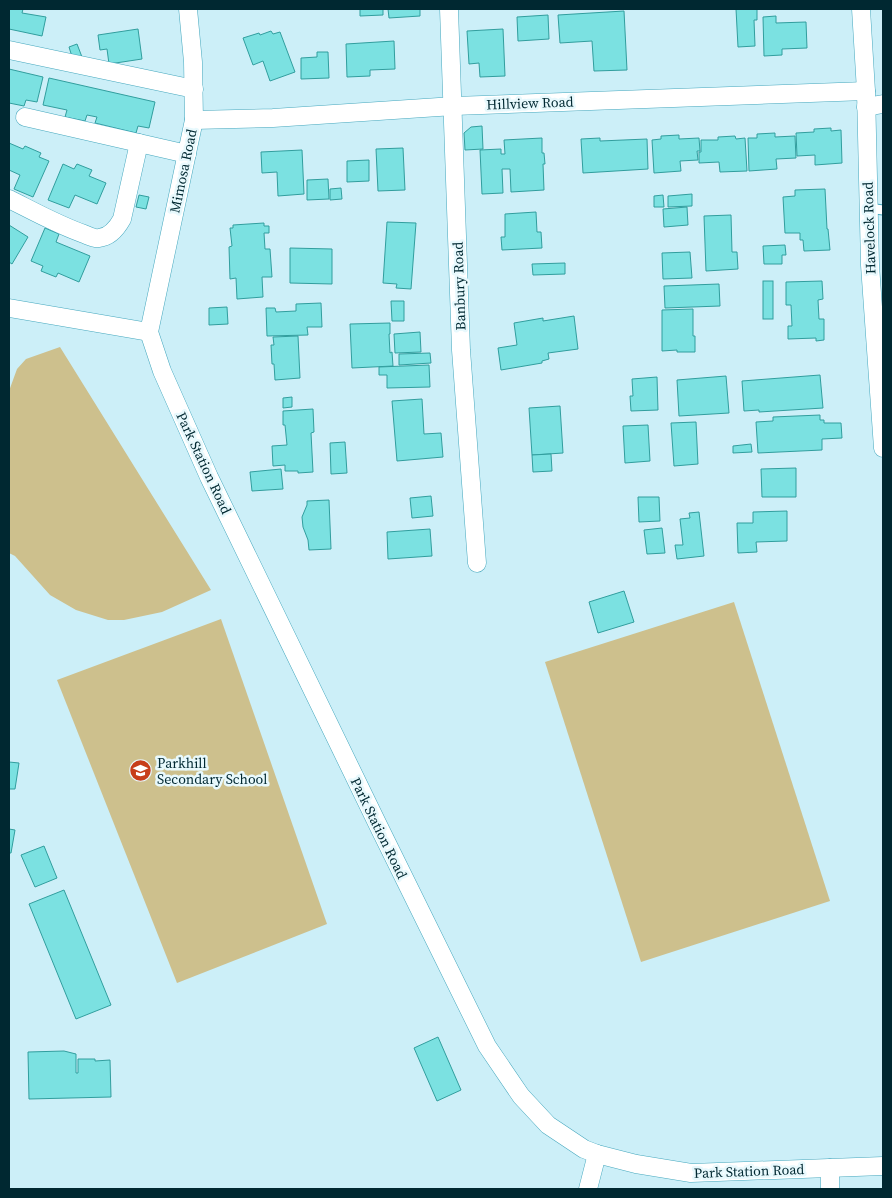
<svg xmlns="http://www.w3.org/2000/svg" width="892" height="1198" font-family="'Source Serif 4',serif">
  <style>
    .green { fill: #cdc08d }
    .building { fill: #7be1e1; stroke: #319e9e }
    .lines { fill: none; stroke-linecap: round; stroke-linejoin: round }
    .lane-casing { stroke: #46a8be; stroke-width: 11 }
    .street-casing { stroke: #46a8be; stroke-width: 19 }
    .lane { stroke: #fff; stroke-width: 9 }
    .street { stroke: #fff; stroke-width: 18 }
    .labels { text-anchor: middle; stroke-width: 5; stroke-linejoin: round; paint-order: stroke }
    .street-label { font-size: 14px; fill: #002831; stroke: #e8f9fd }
    .poi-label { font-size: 14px; fill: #002831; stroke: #e8f9fd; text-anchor: start }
  </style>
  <rect width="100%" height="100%" fill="#cceff8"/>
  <g class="green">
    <polygon points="60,347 211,590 162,612 124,620 108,620 76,610 50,595 15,556 9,553 9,391 17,369 26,359"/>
    <polygon points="734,602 830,901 641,962 545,662"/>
    <polygon points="221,619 327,924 177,983 57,680"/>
  </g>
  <g class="building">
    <polygon points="9,9 23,9 22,13 46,17 42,36 9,29"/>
    <polygon points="360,9 383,9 383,15 360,16"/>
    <polygon points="388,9 420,9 420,16 389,18"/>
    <polygon points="736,9 757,9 757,20 754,20 755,46 738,47"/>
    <polygon points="624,11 627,70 594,71 592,41 560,43 558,15"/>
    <polygon points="548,15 549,39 518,41 517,17"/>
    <polygon points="776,16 776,23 806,22 807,48 782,49 782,55 764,56 763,17"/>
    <polygon points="138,29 142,59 109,64 107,49 100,50 98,35"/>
    <polygon points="503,29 505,76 480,77 479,63 469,64 467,31"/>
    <polygon points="271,31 273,34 280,32 295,72 270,81 263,61 253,65 243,38 259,33 260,35"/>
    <polygon points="394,41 395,69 370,70 370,76 347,77 346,44"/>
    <polygon points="77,44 82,57 73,60 69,47"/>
    <polygon points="317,52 328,52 329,78 301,79 301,58 317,57"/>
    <polygon points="9,69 43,77 37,102 26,100 24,106 9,103"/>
    <polygon points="49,78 155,102 149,128 138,126 136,133 95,123 97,117 87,115 85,121 65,117 67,110 43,105"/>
    <polygon points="482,126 483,149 465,150 464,133 471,127"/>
    <polygon points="831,128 831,131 841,130 842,163 815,165 815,155 797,156 796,133 814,132 814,129"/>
    <polygon points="775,133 775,137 795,136 796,158 776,159 777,169 749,171 748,138 757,138 757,134"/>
    <polygon points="679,135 679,139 699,138 700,151 697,151 698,160 680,161 681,171 654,173 652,140 661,139 661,136"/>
    <polygon points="735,136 736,139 745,138 747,171 720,172 719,162 699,163 699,152 701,152 701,140 718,140 718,137"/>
    <polygon points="542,138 542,153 544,153 545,164 543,164 544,190 511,192 510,169 502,169 503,193 482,194 480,150 501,149 501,154 505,154 504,140"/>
    <polygon points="600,138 600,141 647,139 648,169 583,173 581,139"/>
    <polygon points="9,143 23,149 25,146 41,153 39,157 49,161 33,197 14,189 20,175 9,170"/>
    <polygon points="403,148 405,190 378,191 376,149"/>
    <polygon points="302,150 304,194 278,196 277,172 262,173 261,152"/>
    <polygon points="369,160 369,181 347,182 347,161"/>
    <polygon points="63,164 74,169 77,164 92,170 89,176 106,183 97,204 75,195 69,208 48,200"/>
    <polygon points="328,179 329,199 307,200 307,180"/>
    <polygon points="341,188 342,199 330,200 330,189"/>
    <polygon points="825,189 827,229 828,229 830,250 804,251 803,240 800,240 800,233 785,233 783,197 795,196 795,190"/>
    <polygon points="692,194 692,206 668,207 668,196"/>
    <polygon points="139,195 149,197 146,209 136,207"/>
    <polygon points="663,195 664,207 654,207 654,196"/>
    <polygon points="687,207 688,225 664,227 663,209"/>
    <polygon points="536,212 537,232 541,232 542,248 502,250 501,237 505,237 505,214"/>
    <polygon points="731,215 732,252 737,252 738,269 706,271 704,216"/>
    <polygon points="387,222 416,223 411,289 396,288 397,284 383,283"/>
    <polygon points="264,223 264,226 269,226 269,233 264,233 265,249 270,249 272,277 262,277 263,297 237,299 236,278 230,279 229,247 232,246 230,228 233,228 233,225"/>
    <polygon points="9,225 28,237 12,264 9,262"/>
    <polygon points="45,228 59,234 56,242 90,256 79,282 58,273 56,277 41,271 43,266 31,261"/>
    <polygon points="785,245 786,255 782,255 782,264 764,264 763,246"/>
    <polygon points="290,248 332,249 332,284 290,283"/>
    <polygon points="690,252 692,278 663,279 662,253"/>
    <polygon points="565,263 565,274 533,275 532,264"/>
    <rect x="763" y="281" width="10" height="38"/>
    <polygon points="822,281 823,299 818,300 819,319 824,319 824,340 816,341 816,338 788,339 788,326 792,326 791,305 786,305 786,282"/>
    <polygon points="719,284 720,306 665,308 664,286"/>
    <polygon points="391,301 404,301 404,321 392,321"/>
    <polygon points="321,303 322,327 307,327 308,335 267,336 266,308 275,308 276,312 296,311 296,304"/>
    <polygon points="227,307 228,324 209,325 209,308"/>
    <polygon points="693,309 693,336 695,336 695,352 677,352 677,350 662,351 662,310"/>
    <polygon points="574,316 578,349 548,353 549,359 542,361 542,363 501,370 498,348 517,345 514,323 543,318 543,321"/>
    <polygon points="390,323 390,334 389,334 390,353 392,352 393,366 352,368 350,324"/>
    <polygon points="420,332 421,352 395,353 394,334"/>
    <polygon points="298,336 300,378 275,380 274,364 272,364 271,345 274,345 273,337"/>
    <polygon points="430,353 431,363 399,365 399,354"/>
    <polygon points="429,365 430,387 387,388 387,375 379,375 379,367"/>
    <polygon points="820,375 823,408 759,412 759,410 744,411 742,381"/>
    <polygon points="726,376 729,413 679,416 677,380"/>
    <polygon points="657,377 658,410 631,411 630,396 633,396 632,379"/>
    <polygon points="292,397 292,407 283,408 283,398"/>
    <polygon points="422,399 424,434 441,433 443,457 397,461 392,401"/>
    <polygon points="560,406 563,453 532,455 529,408"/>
    <polygon points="313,409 314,432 311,433 313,472 298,473 298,471 285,471 285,465 273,466 272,446 287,445 285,425 283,425 283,411"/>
    <polygon points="820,415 820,420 824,420 824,423 841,423 842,438 822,439 822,450 758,453 756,422 773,421 773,417"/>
    <polygon points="696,422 698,464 674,466 671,423"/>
    <polygon points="648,425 650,461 625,463 623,426"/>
    <polygon points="345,442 347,473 331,474 330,443"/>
    <polygon points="751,444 752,452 733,453 733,446"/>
    <polygon points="551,454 552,471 533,472 532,455"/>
    <polygon points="796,468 796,497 762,497 761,469"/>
    <polygon points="281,469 283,489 252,491 250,472"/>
    <polygon points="431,496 433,516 412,518 410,498"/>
    <polygon points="638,497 659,497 660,521 639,522"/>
    <polygon points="329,500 331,549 309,550 308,540 303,527 302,517 307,505 307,501"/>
    <polygon points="787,511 787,541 756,542 757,552 738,553 737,523 753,523 753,512"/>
    <polygon points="699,512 704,556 677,559 675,545 683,545 680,519 690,518 689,513"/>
    <polygon points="662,528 665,553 647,554 644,530"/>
    <polygon points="430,529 432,556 388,559 387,532"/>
    <polygon points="624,591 634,622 598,633 589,602"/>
    <polygon points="9,762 19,763 15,789 9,789"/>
    <polygon points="9,829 15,830 11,853 9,853"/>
    <polygon points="44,846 57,878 35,887 21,855"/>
    <polygon points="64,890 111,1005 76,1019 29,904"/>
    <polygon points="438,1037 461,1090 437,1101 414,1048"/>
    <polygon points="64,1051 76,1054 76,1073 78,1073 78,1059 95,1059 95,1061 110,1060 111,1097 29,1099 28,1052"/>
  </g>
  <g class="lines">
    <defs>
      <polyline id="lane" points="868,208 883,210"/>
      <g id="street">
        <polyline points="188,9 193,62 194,120 149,332 162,371 209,477 378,825 487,1046 521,1096 548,1125 584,1149 597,1154 636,1164 691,1173 883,1166"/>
        <polyline points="449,9 461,350 477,563"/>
        <polyline points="861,9 866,91 870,265 883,448"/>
        <polyline points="9,50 194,89"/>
        <polyline points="866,107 883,104"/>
        <polyline points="25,117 187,154"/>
        <polyline points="194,120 273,118 454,106 866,91"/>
        <path d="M9 199C33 211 58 225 84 234 89 236 94 239 99 238 110 237 117 228 122 219L139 143"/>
        <polyline points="9,308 149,332"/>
        <polyline points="830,1168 830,1189"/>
        <polyline points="588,1189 597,1154"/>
      </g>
    </defs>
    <use href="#lane" class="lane-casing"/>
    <use href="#street" class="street-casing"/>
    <use href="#lane" class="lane"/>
    <use href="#street" class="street"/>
  </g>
  <defs>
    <symbol id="school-disc" viewBox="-11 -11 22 22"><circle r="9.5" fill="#c73e19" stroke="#e8f9fd"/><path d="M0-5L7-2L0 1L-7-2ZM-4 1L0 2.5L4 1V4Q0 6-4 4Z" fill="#fff"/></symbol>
  </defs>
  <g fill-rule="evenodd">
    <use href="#school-disc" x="128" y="758" width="25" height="25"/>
  </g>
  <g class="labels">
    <g class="street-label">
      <text transform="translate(530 103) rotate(-2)" y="5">Hillview Road</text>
      <text transform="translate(183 171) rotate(-78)" y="5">Mimosa Road</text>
      <text transform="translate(869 228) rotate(-92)" y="5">Havelock Road</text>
      <text transform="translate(459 286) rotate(-92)" y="5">Banbury Road</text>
      <text transform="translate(204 463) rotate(65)" y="5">Park Station Road</text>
      <text transform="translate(379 828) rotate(64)" y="5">Park Station Road</text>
      <text transform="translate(749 1171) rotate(-2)" y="5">Park Station Road</text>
    </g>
    <g class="poi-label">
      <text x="157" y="768">Parkhill<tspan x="157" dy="16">Secondary School</tspan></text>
    </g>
  </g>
  <rect width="892" height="1198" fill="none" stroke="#002831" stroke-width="20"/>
</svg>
